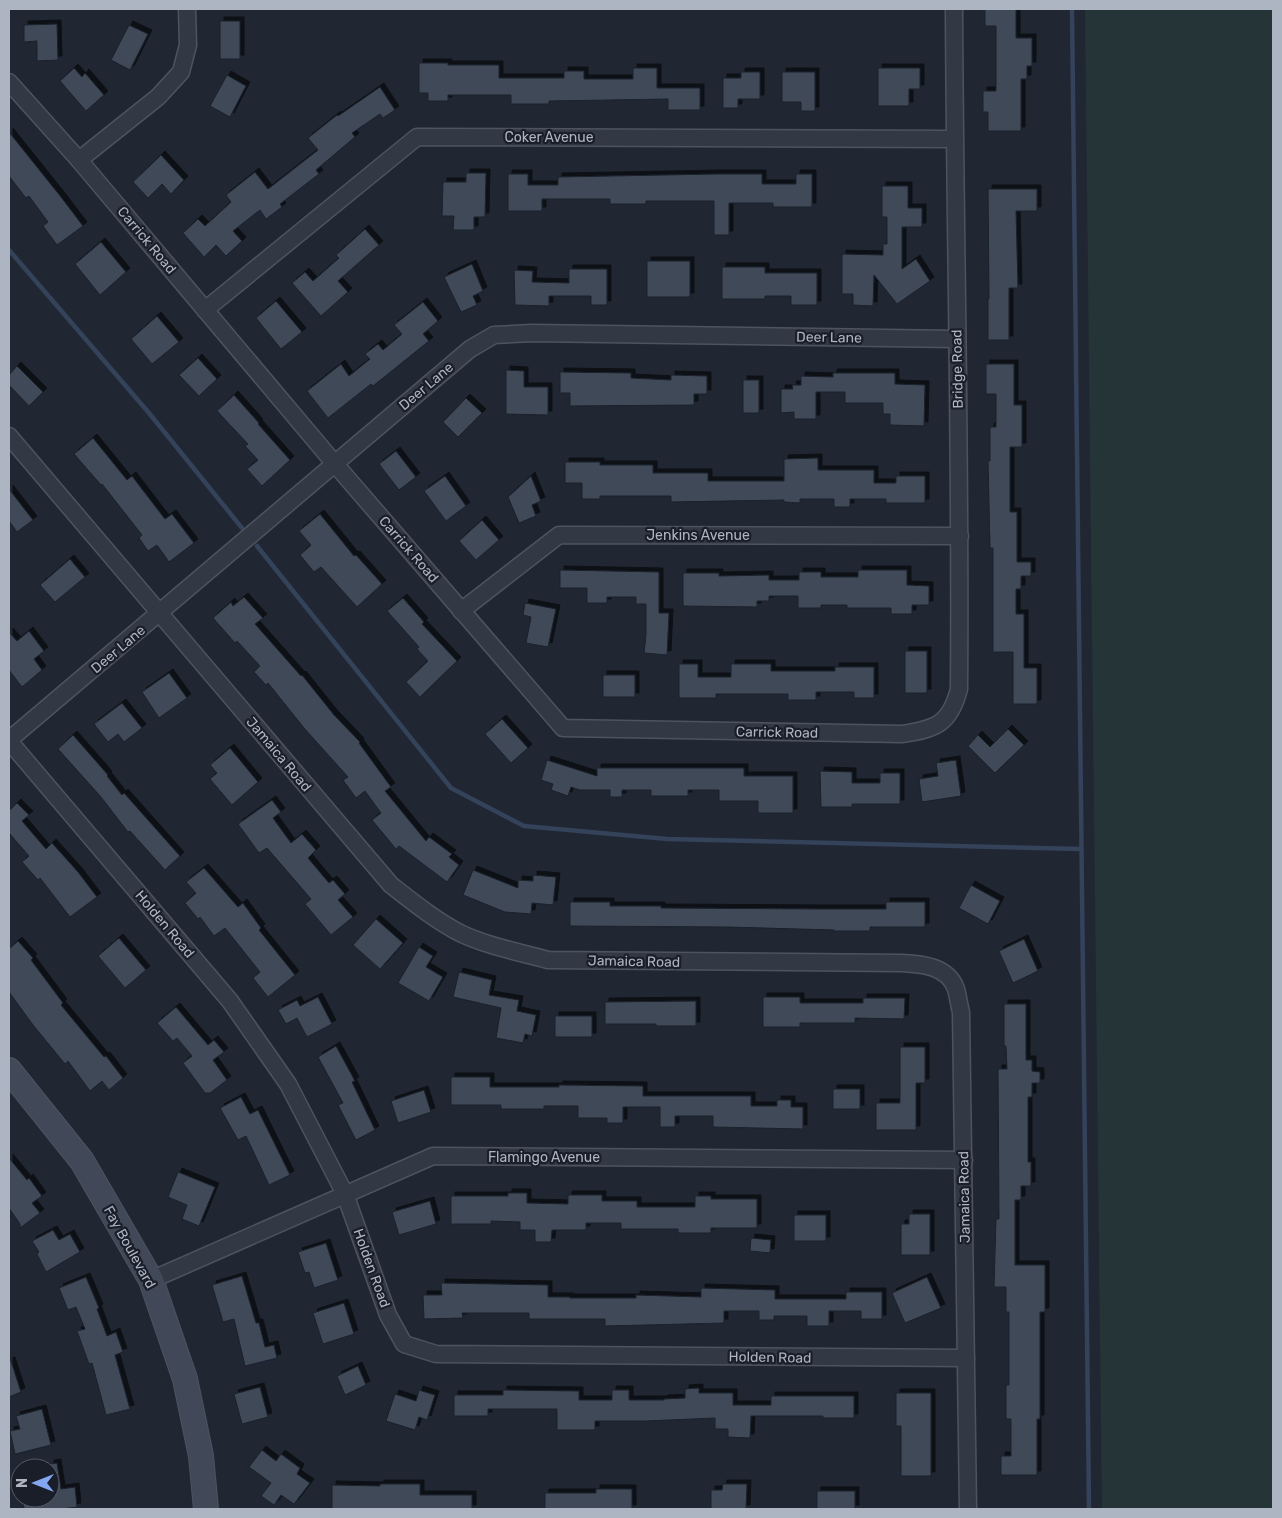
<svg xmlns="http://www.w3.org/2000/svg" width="1282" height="1518" font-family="Rubik,sans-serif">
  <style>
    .green { fill: #253537 }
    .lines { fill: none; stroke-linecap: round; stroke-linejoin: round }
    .stream { stroke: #34425a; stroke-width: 4.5 }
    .building { fill: #414a58; stroke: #1a202b; filter: url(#shadow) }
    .street-casing { stroke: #4d5460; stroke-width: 19 }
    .secondary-casing { stroke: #4d5460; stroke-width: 26 }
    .street { stroke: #333944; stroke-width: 16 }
    .secondary { stroke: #414857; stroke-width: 24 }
    .labels { text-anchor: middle; stroke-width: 4.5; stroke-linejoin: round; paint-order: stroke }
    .street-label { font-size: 14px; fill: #adb4c2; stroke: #191e29 }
  </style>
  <defs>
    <filter id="shadow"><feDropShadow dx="4" dy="-4" stdDeviation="0" flood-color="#0009"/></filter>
  </defs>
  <rect width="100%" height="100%" fill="#202733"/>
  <polygon class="green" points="1085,9 1273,9 1273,1509 1102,1509"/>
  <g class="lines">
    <g class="stream">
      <polyline points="1072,9 1089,1509"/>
      <polyline points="9,250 149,413 242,528"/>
      <polyline points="257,546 451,788 524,826 667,839 1081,849"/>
    </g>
  </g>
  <g class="building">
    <polygon points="985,9 1016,9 1016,38 1032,38 1032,66 1027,66 1027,79 1021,79 1021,131 988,131 988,112 983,112 983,91 996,91 996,26 985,26"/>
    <rect x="220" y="21" width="20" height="38"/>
    <polygon points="57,24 58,60 37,61 37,41 24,42 24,25"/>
    <polygon points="129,25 148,34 130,70 111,60"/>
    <polygon points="419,63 448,63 448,65 499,65 499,78 564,78 564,71 584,71 584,79 633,79 633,68 657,68 657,88 700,88 700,110 668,110 668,99 549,101 549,104 511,104 511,95 448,95 448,101 428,101 428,93 419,93"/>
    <polygon points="74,68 82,77 85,73 104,95 86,111 60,81"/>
    <polygon points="878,68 920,68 920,89 909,89 909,106 878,106"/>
    <polygon points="741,72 760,72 760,99 738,99 738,108 723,108 723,78 741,78"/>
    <polygon points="782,72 815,72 815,111 801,111 801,102 782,102"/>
    <polygon points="227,75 246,86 230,117 210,106"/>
    <polygon points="380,87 395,110 383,118 380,114 352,133 355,137 316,170 319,174 280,204 282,207 266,219 260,210 233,231 242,241 226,256 216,245 204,257 183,233 198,219 205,226 231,202 226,195 255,172 268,189 318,150 308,138 337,115 338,116"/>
    <polygon points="9,132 61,197 83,226 57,245 43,226 48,222 29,196 26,198 9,176"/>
    <polygon points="161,155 184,180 171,194 162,184 148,198 133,182"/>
    <polygon points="466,173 486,173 485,217 474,217 474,230 453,230 454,216 442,216 443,182 466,182"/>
    <polygon points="508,174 528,174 528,185 558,185 558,177 717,174 762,174 762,184 796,184 796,174 812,174 812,207 773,207 773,203 729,203 729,235 714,235 714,201 646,201 646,204 610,204 610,199 542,199 542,211 508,211"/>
    <polygon points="882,186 908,186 908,208 922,208 922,227 902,227 902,269 916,259 930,281 897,304 874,275 873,306 853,305 853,294 842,294 842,254 883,255 883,244 887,244 887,217 882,217"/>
    <polygon points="988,189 1037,189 1037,211 1016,211 1018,288 1009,288 1009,340 988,340 988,299 989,299"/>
    <polygon points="365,229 379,245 338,281 348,292 321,316 292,283 305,272 313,281 339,258 336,255"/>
    <polygon points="101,242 126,272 100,295 75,264"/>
    <rect x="647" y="261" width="43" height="36"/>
    <polygon points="472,264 483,291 473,296 477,305 461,312 444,277"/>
    <polygon points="722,267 765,267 765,273 817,273 817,305 791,305 791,296 765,296 765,299 722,299"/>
    <polygon points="569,269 607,269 607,305 591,305 591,296 549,296 549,306 515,305 514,270 533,271 532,282 569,283"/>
    <polygon points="276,301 302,332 281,349 256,318"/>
    <polygon points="423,302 438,321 423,334 429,341 373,386 371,384 328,418 307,391 341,364 349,376 370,359 365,354 378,344 383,350 402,334 394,325"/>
    <polygon points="157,316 179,342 152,364 131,339"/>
    <polygon points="198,358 217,379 199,396 179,375"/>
    <polygon points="986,364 1014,364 1014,405 1022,405 1022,447 1010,447 1010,512 1017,512 1017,562 1031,562 1031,576 1021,576 1021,589 1016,589 1016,614 1024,614 1024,668 1037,668 1037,704 1013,704 1013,652 993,652 993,548 990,548 988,461 990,461 990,427 996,427 996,394 986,394"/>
    <polygon points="17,366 43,392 29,406 9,385 9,375"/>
    <polygon points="506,370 524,371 524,387 548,387 548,415 506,414"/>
    <polygon points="560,372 631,373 631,378 671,380 671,375 707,376 707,394 694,394 694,405 570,406 570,393 560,393"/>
    <polygon points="833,373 895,373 895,384 925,385 924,426 890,425 890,414 883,414 883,403 845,403 845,392 816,392 816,419 794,419 794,412 781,413 781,389 793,389 792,385 801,385 801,376 833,377"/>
    <rect x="743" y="380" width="16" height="33"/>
    <polygon points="234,395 259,423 258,424 290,460 262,486 247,469 258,460 245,446 248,444 217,411"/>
    <polygon points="466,398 482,413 458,437 443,422"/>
    <polygon points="93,438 127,480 132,476 165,519 172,514 194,543 169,562 157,545 148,551 139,538 142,535 102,484 101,485 74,454"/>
    <polygon points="396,451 416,477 399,490 379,464"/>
    <polygon points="818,458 818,470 874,470 874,483 896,483 896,476 925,476 925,503 886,503 886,499 850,499 850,507 834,507 834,499 800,499 800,503 784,502 784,500 671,502 671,496 600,496 600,499 582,499 582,483 565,483 565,462 600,462 600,465 653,465 653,473 708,473 708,481 784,481 784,459"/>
    <polygon points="445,476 466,506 446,521 424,491"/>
    <polygon points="531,476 541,501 532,505 536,516 519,523 508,497"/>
    <polygon points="9,489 33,520 17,532 9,521"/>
    <polygon points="320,514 354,556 356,555 382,584 357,607 321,567 314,572 300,555 311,545 299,531"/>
    <polygon points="482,520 499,540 476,560 459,541"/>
    <polygon points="70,559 85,577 55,602 40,585"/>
    <polygon points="560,570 659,572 659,613 669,613 667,655 644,653 646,635 646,604 636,604 636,597 607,597 607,603 587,603 587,588 560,588"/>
    <polygon points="858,570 907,570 907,585 929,586 929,605 912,605 912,614 891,614 891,608 847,608 847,605 821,605 821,608 798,608 798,596 769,596 769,601 757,601 757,607 683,606 683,573 719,573 719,576 769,575 769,580 799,580 799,572 821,572 821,577 858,577"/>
    <polygon points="244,597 263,618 255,624 301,676 302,675 334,715 360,742 359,743 391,787 385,791 426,841 429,837 452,854 449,857 459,865 447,882 399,846 396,849 372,820 381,813 365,791 356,798 343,780 348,777 304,728 268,683 266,685 254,672 260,666 237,641 235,643 213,618 231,602 233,606"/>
    <polygon points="403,598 424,622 422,624 457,661 420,697 406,682 428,661 417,649 419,647 387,611"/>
    <polygon points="525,603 556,609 548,647 526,643 531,617 523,615"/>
    <polygon points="29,631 44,651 34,659 42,670 22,687 9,670 9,632 17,641"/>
    <rect x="905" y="651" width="22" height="42"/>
    <polygon points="679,664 698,664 698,677 731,677 731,664 771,664 771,671 835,671 835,667 874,667 874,698 854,698 854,692 816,692 816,700 788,700 788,694 716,694 716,698 679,698"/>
    <polygon points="169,673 187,698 159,718 142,692"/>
    <rect x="603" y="675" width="32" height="22"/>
    <polygon points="122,703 142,728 124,742 118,734 108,742 94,724"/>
    <polygon points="502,719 528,748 511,763 485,734"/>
    <polygon points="1008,729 1024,745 995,773 968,746 978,735 990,747"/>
    <polygon points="73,735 108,775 107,776 122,795 124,793 180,856 165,870 130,831 128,832 101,797 58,749"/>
    <polygon points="230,748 258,782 232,805 210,779 217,773 210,765"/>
    <polygon points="547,760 597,776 597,768 744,768 744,776 793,776 793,813 758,813 758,801 719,801 719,790 688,790 688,796 651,796 651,790 622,790 622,797 610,797 610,790 580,790 571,787 568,796 551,790 553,784 541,780"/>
    <polygon points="956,760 961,796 922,802 919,779 938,776 936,763"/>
    <polygon points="820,771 852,772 852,783 880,783 880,773 900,773 900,804 852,804 852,807 821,807"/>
    <polygon points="272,800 281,812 273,818 291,843 302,834 316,850 308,858 329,883 333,880 345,894 338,900 353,917 331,935 305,904 311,899 267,848 259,853 238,824"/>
    <polygon points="17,803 29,815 22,821 46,849 52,843 78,872 97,897 70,917 40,878 38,880 22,862 29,856 9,833 9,811"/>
    <polygon points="204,868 238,907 243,903 261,928 259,930 295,975 268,997 253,978 260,972 225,928 214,936 200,917 198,919 185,903 196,893 186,882"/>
    <polygon points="473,870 518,888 518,880 533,881 533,875 556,877 553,905 532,903 531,914 505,912 463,895"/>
    <polygon points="971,885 1000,901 988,924 959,908"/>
    <polygon points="570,902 610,902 610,906 661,906 661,908 821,909 886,909 886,902 925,902 925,927 870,927 870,931 834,931 834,930 728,927 570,926"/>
    <polygon points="376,919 403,943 380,969 353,945"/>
    <polygon points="119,938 146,970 125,988 98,956"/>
    <polygon points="1024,939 1038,971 1013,983 999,951"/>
    <polygon points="18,941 33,958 31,960 63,1003 61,1005 104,1057 106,1056 123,1078 109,1090 102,1081 90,1091 68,1061 65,1064 33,1025 9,992 9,949"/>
    <polygon points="419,947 433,956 426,967 443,977 429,1001 398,983"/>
    <polygon points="459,972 492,980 489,995 519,1000 517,1011 536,1015 532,1036 525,1034 523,1043 496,1038 501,1008 453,997"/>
    <polygon points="318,997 332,1024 307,1037 297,1018 286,1024 278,1010 297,1000 300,1006"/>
    <polygon points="763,997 800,997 800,1003 863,1003 863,998 905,998 904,1019 855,1018 855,1023 800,1023 800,1027 763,1027"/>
    <polygon points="696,1001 696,1026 656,1026 656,1024 605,1024 605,1002"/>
    <polygon points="1004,1004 1026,1004 1026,1060 1032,1060 1032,1071 1040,1072 1040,1083 1032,1083 1032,1097 1028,1097 1028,1162 1031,1162 1031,1186 1021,1186 1021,1200 1015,1200 1015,1265 1045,1265 1045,1312 1040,1312 1040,1419 1037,1419 1037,1475 1001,1475 1001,1456 1011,1456 1011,1419 1006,1419 1006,1385 1009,1385 1009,1312 1006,1312 1006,1287 994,1287 996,1219 999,1219 998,1069 1007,1069 1006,1046 1004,1046"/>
    <polygon points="176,1007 208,1045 214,1040 224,1052 213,1060 227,1080 210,1093 205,1093 183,1063 192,1056 177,1038 173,1041 157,1023"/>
    <rect x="555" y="1016" width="37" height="21"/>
    <polygon points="336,1046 355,1081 352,1082 375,1130 356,1140 338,1105 343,1103 318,1057"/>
    <polygon points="900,1047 925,1047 925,1083 916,1083 916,1130 876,1130 876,1103 900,1103"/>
    <polygon points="451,1077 490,1077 490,1087 559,1087 559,1085 643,1086 643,1096 751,1096 751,1106 777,1106 777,1100 791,1100 791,1107 803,1107 803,1129 713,1127 713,1116 675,1116 675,1127 660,1127 660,1107 623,1107 623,1123 607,1123 607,1118 578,1118 578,1106 544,1106 544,1109 501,1109 501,1105 451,1105"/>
    <rect x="833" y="1089" width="27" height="20"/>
    <polygon points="424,1090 431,1112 398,1123 391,1101"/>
    <polygon points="241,1097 250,1114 258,1110 290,1175 269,1185 246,1136 238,1140 220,1108"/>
    <polygon points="9,1158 27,1180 29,1178 42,1196 32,1203 40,1213 20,1228 20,1224 9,1208"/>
    <polygon points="178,1172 215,1187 199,1226 182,1219 187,1205 168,1197"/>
    <polygon points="508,1193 527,1193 527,1203 568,1204 568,1195 602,1195 602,1201 637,1201 637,1207 695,1207 695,1196 711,1196 711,1199 757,1199 757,1228 711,1228 711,1233 678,1233 678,1229 621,1229 621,1223 586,1223 586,1230 552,1230 551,1242 535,1242 535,1230 520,1230 520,1222 491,1221 491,1224 451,1224 451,1196 508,1196"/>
    <polygon points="430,1201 436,1224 399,1235 392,1212"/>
    <polygon points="909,1214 930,1214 930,1255 901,1255 901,1224 909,1224"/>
    <rect x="794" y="1215" width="32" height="26"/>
    <polygon points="53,1230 59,1240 70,1234 80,1252 46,1272 37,1254 39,1252 32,1241"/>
    <polygon points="751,1238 771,1240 770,1253 750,1251"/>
    <polygon points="326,1243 338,1280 314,1288 309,1272 305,1273 298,1252"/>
    <polygon points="242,1276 256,1323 259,1323 265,1347 274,1345 277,1358 245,1366 234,1319 223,1322 212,1285"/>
    <polygon points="86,1277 99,1308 97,1309 107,1336 116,1332 123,1352 115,1355 130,1409 106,1415 92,1363 89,1364 77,1331 85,1329 76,1307 68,1310 59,1288"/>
    <polygon points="927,1277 941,1308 905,1323 892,1293"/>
    <polygon points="441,1283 548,1285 548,1297 570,1297 570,1298 636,1298 636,1295 701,1297 701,1288 775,1290 775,1299 846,1299 846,1292 882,1292 882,1319 861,1319 861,1311 829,1311 829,1326 807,1326 807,1316 774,1316 774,1320 759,1320 759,1311 724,1311 724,1323 605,1326 605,1319 529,1319 529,1313 462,1313 463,1318 424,1319 423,1295 442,1295"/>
    <polygon points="344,1303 354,1334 323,1344 313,1313"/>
    <polygon points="9,1361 11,1361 21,1392 9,1397"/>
    <polygon points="358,1366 366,1385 345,1395 337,1376"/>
    <polygon points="260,1387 268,1417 242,1424 234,1394"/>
    <polygon points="699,1388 699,1393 733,1393 733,1405 771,1405 771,1396 854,1396 854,1418 823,1418 823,1416 751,1416 750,1438 728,1437 728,1429 715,1429 715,1418 646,1421 595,1421 595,1430 557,1430 557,1409 488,1409 488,1416 454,1416 454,1395 503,1395 503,1390 579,1391 579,1400 612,1400 612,1390 629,1390 629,1400 664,1400 664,1399 685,1398 685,1389"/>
    <polygon points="419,1390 435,1395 427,1420 419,1417 415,1430 386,1421 395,1394 416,1401"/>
    <polygon points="896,1393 931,1393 931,1476 901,1476 901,1426 896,1426"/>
    <polygon points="42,1409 51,1445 15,1454 10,1431 20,1429 16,1416"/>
    <polygon points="262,1450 276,1461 281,1454 300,1468 297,1474 310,1483 294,1504 281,1495 274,1505 261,1496 271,1483 249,1467"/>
    <polygon points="57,1463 61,1489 75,1487 77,1507 61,1509 24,1509 22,1498 50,1498 50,1464"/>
    <polygon points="380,1484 420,1484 420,1495 472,1495 472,1509 332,1509 332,1485 380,1486"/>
    <polygon points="723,1484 747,1484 746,1509 711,1509 711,1490 722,1490"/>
    <polygon points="596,1489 632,1489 632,1509 545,1509 545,1493 596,1493"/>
    <rect x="817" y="1491" width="38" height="18"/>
  </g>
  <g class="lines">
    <defs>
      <g id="street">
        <path d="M9 82 79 160 335 464 563 728 902 734C936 729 950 724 959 689 961 462 955 236 954 9"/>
        <polyline points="79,160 158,97 181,72 188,45 187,9"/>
        <polyline points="205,310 417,137 954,139"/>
        <path d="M9 436 391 885C413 902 435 920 460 933 487 946 519 952 548 960L902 963C922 964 948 966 956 989 958 996 959 1005 961 1012L968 1509"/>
        <polyline points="461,611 559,535 960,536"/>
        <polyline points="9,740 470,349 494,335 532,333 956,339"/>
        <polyline points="9,741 230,1001 288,1084 345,1194 388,1315 404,1344 436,1354 966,1358"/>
        <polyline points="151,1280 433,1156 964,1160"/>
      </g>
      <polyline id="secondary" points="9,1070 82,1161 151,1280 185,1379 201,1456 206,1509"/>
    </defs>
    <use href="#street" class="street-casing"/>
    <use href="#secondary" class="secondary-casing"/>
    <use href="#street" class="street"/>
    <use href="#secondary" class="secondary"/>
  </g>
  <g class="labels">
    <g class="street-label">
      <text x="549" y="142">Coker Avenue</text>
      <text transform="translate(147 240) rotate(50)" y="5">Carrick Road</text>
      <text transform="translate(829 337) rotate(1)" y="5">Deer Lane</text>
      <text transform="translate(957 369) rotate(-91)" y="5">Bridge Road</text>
      <text transform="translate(426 386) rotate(-40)" y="5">Deer Lane</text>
      <text x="698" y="540">Jenkins Avenue</text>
      <text transform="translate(409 549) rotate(49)" y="5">Carrick Road</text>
      <text transform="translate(118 649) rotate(-40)" y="5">Deer Lane</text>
      <text transform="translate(777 732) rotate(1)" y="5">Carrick Road</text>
      <text transform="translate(279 754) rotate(50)" y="5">Jamaica Road</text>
      <text transform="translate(165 924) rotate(50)" y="5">Holden Road</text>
      <text transform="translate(634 961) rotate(1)" y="5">Jamaica Road</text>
      <text x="544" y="1162">Flamingo Avenue</text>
      <text transform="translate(964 1197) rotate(-91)" y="5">Jamaica Road</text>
      <text transform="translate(130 1247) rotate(61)" y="5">Fay Boulevard</text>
      <text transform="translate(372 1268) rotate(70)" y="5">Holden Road</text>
      <text transform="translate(770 1357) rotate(1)" y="5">Holden Road</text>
    </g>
  </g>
  <rect width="1282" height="1518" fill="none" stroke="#adb4c2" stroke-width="20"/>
  <g transform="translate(35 1483) rotate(270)"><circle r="24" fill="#191e29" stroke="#545a66"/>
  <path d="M0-4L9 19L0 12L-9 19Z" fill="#83a7f1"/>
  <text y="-8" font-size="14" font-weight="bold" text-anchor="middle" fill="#adb4c2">N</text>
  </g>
</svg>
